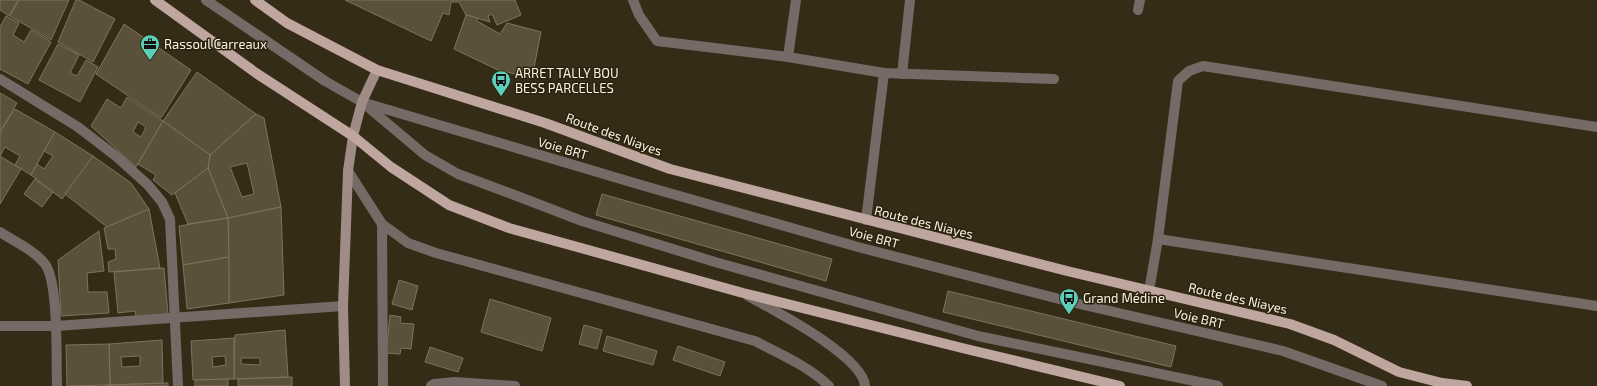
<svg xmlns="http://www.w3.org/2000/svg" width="1597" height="386" font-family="'Exo 2',sans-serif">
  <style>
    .building { fill: #5b513b; stroke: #7e735c; fill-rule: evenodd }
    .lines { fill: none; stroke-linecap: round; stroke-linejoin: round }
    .lane { stroke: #766a67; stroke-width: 10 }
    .street { stroke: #766a67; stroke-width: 10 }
    .secondary { stroke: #9f8c87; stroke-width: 10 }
    .primary { stroke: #bfa69f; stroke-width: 10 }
    .labels { text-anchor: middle; stroke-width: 3; stroke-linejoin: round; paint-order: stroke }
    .poi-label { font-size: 13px; fill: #f9f3e6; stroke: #2b220d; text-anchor: start }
    .street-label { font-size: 13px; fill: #f9f3e6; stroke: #2b220d }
  </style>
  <rect width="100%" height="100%" fill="#352c17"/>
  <g class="building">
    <polygon points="0,0 18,0 9,16 0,10"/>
    <polygon points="19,0 69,0 51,40 10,16"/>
    <polygon points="76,0 79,0 115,19 93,62 58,42"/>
    <polygon points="345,0 515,0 521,15 497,25 492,14 488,16 490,22 466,15 459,2 451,2 449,15 443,13 431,41"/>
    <polygon points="466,15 477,18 477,21 500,34 507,23 541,32 532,78 498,70 454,49"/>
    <polygon points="6,16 19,23 13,35 24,42 31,30 51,42 28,84 0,69 0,27"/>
    <polygon points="124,24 191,70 161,118 96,74"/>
    <polygon points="58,44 79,55 70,73 77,76 86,60 98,67 80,102 39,80"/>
    <polygon points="197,72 256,114 210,155 163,121"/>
    <polygon points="0,93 17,103 0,132"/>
    <path d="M127 97 163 121 136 167 91 126 107 99 121 108ZM138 122 146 127 141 137 133 132Z"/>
    <polygon points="15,109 55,132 31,175 15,165 20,156 5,147 0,156 0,132"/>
    <path d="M256 114 264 118 281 207 228 218 208 168 210 155ZM247 163 254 194 242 197 230 167Z"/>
    <polygon points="163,121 210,155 208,168 172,195 153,180 156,175 138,164"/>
    <polygon points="55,132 93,156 62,199 31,175 37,164 44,169 53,156 44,151"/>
    <polygon points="0,156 21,169 0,204"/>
    <polygon points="93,156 131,183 149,209 107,227 65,194"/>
    <polygon points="208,168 228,218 188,224 175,193"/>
    <polygon points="35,179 53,192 42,207 24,194"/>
    <polygon points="602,194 832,259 826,281 596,215"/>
    <polygon points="281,207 284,295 229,303 228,218"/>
    <polygon points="149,209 160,268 109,272 108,262 116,259 115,249 108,249 104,228"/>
    <polygon points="228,218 229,257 183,265 179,226"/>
    <polygon points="99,231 104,271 87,273 88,292 107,292 109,313 61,316 58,260"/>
    <polygon points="229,257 229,303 187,309 183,265"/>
    <polygon points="164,268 168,315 136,317 135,311 118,313 114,272"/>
    <polygon points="399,280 418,286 412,310 392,304"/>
    <polygon points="948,291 1176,346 1171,367 943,312"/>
    <polygon points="490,299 551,318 542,351 481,332"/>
    <polygon points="390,315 401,317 400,323 414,324 411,349 401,348 400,354 386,353"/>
    <polygon points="584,325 602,330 597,349 579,344"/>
    <path d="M285 330 288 377 234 379 235 335ZM241 358H260V365L241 364Z"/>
    <polygon points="607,336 657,351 653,365 603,351"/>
    <path d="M234 338V379L193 380 191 341ZM225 356 226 365 213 367 212 357Z"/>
    <path d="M162 340 163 383 110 385 109 344ZM140 356V366L122 367 121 357Z"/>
    <polygon points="109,344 110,385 67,386 66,345"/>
    <polygon points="678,346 725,362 720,376 673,360"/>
    <polygon points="430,347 463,358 458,372 425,362"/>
    <polygon points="292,377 292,386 238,386 238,379"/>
    <polygon points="228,379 228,386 195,386 195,380"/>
    <polygon points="168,383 168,386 105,386 110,385"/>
  </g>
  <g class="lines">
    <g class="lane">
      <polyline points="206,0 325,81 362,102 425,155 458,174 517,196 582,221 715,262 978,336 1218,386"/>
      <polyline points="365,103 641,185 858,247 1071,302 1283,351 1382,386"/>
      <path d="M348 171 382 224 408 243 436 253 755 341C780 354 808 366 829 386"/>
      <polyline points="382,224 383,386"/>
      <path d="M748 296C775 311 863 356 865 386"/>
      <polyline points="431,386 434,384 455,382 515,386"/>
    </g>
    <g class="street">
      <polyline points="633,0 639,15 657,41 788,57 884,73"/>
      <polyline points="1138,10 1140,0"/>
      <polyline points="788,57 796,0"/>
      <polyline points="902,74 910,0"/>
      <polyline points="0,79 78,127 117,157 148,185 162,202 170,219 178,386"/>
      <polyline points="866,220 884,73 1054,79"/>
      <path d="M0 232C15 242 34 250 45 264 59 283 56 360 57 386"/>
      <polyline points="1158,239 1597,306"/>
      <polyline points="1149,291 1158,239 1178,81 1189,71 1203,66 1597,127"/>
      <polyline points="0,326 56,326 343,306"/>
    </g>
    <polyline class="secondary" points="345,386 343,306 348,171 353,136 362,102 377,70"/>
    <g class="primary">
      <polyline points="155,0 256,73 353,136 391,167 449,205 509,228 743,293 962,348 1120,386"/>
      <polyline points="255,0 287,23 377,70 545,123 670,169 1067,271 1290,324 1334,340 1399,372 1442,383 1467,386"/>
    </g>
  </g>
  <defs>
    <symbol id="office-pin" viewBox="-11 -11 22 30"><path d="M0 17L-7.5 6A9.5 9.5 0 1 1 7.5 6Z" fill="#5dceb9" stroke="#2b220d"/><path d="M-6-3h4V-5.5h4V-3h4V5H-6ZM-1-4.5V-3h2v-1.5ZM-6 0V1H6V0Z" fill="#111"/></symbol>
    <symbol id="bus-pin" viewBox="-11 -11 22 30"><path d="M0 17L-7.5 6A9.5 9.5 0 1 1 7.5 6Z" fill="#5dceb9" stroke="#2b220d"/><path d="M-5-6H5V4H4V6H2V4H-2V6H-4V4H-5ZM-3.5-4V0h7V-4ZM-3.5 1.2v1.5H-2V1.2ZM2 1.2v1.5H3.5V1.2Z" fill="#111"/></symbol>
  </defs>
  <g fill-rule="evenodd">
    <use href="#office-pin" x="139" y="33" width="22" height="30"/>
    <use href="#bus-pin" x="490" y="69" width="22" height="30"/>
    <use href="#bus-pin" x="1058" y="287" width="22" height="30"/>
  </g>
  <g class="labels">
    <g class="poi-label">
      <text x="164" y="49">Rassoul Carreaux</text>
      <text x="515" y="78">ARRET TALLY BOU<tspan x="515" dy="15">BESS PARCELLES</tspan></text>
      <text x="1083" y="303">Grand Médine</text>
    </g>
    <g class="street-label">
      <text transform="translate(614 134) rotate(20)" y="5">Route des Niayes</text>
      <text transform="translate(563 148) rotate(16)" y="5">Voie BRT</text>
      <text transform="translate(924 222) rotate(14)" y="5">Route des Niayes</text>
      <text transform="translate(874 237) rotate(15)" y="5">Voie BRT</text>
      <text transform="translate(1238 298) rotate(13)" y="5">Route des Niayes</text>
      <text transform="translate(1199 318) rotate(13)" y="5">Voie BRT</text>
    </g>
  </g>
</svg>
